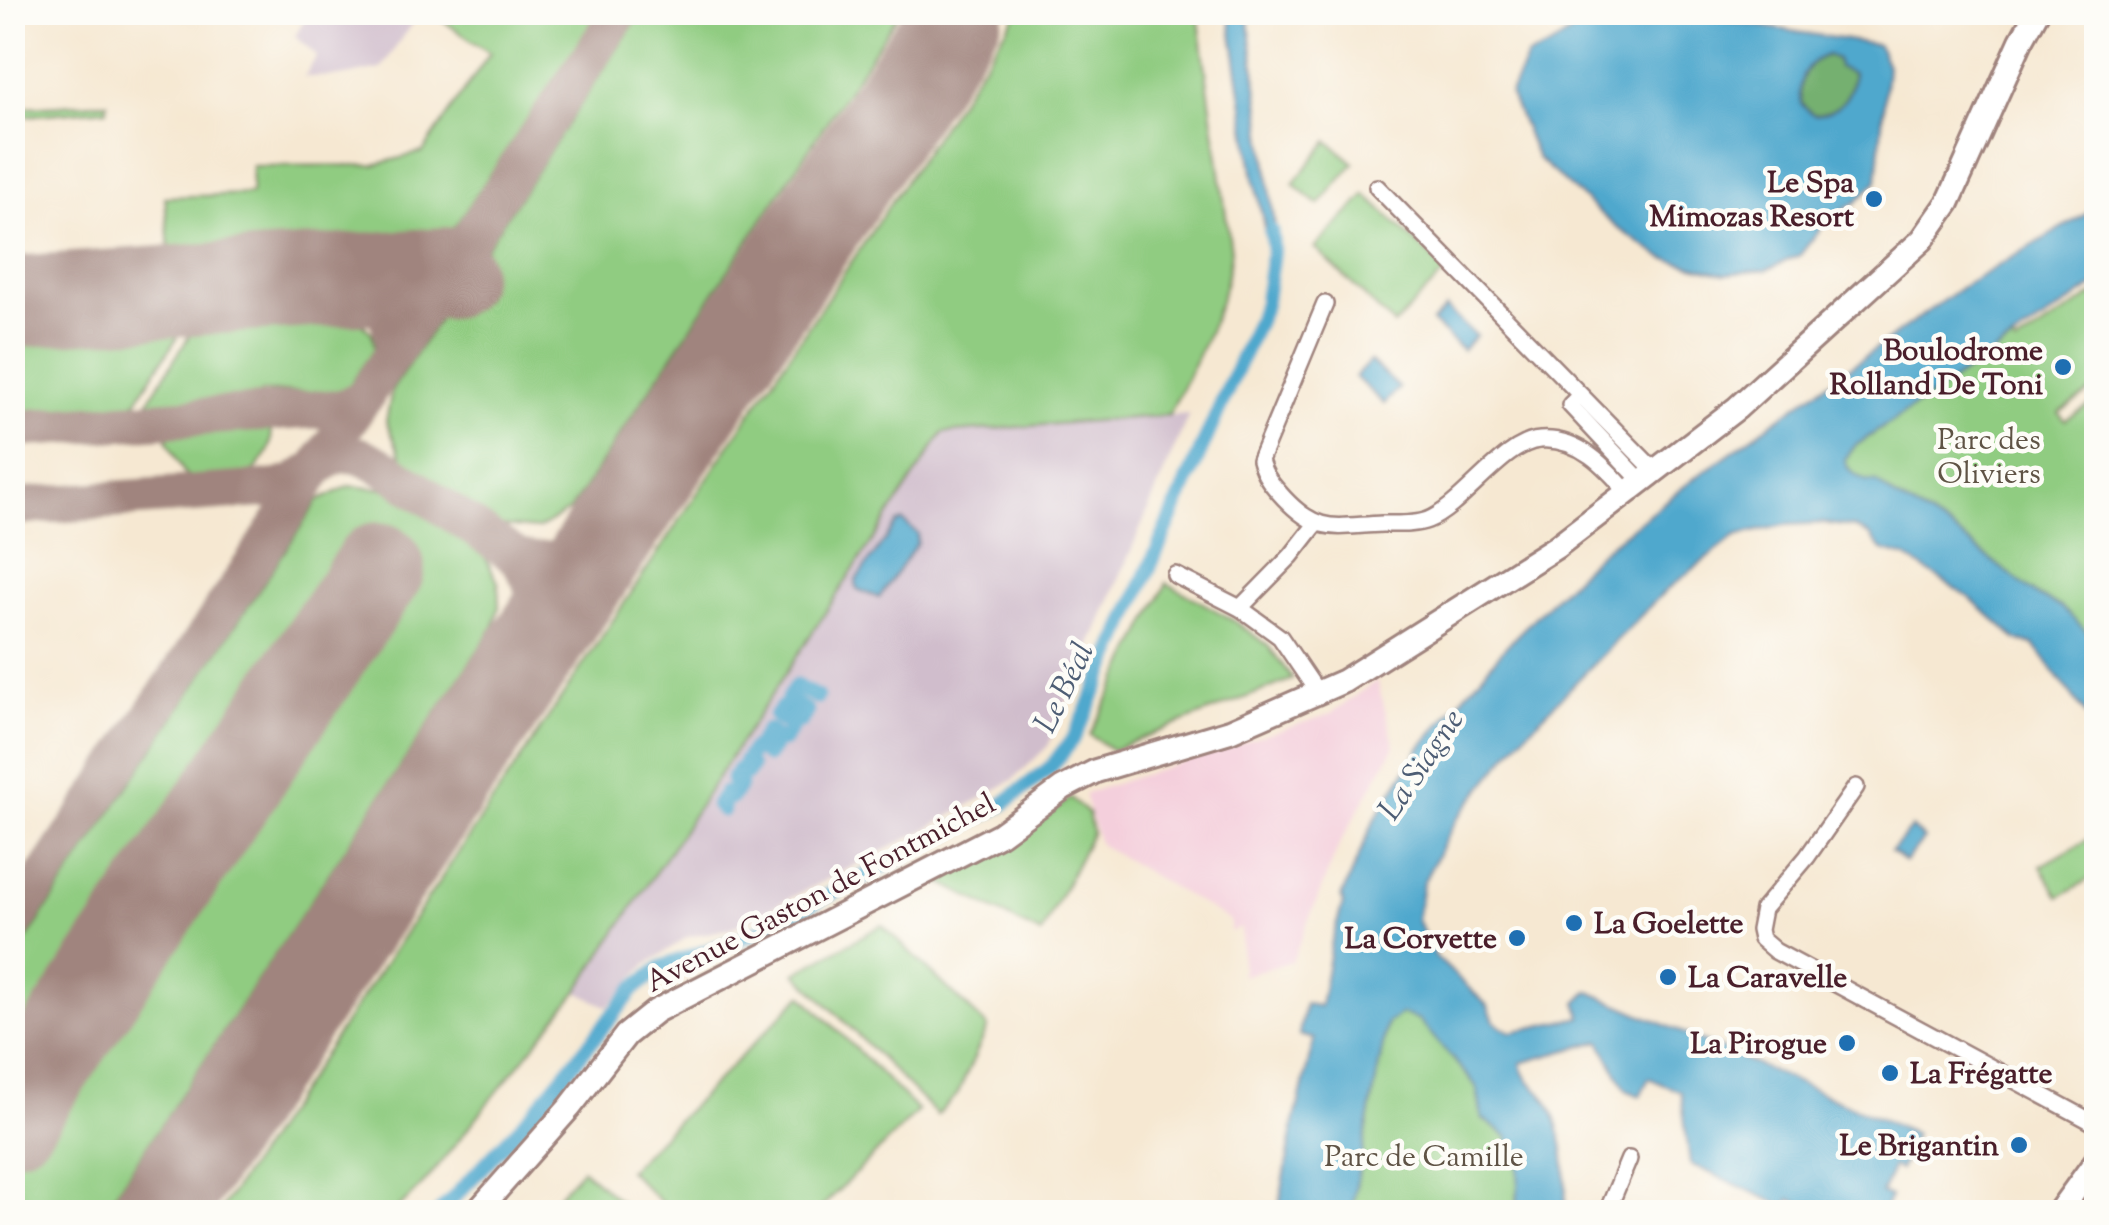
<svg xmlns="http://www.w3.org/2000/svg" width="2109" height="1225" font-family="'Sorts Mill Goudy',serif">
  <style>
    .built { fill: #f4cfdc }
    .industrial { fill: #d0bdcc }
    .green { fill: #90cc81; stroke: #6d7656; stroke-width: 2.5 }
    .forest { fill: #74b06f; stroke: #5f684d; stroke-width: 2.5 }
    .water { fill: #50a8cd; stroke: #4d647c; stroke-width: 2.5; fill-rule: evenodd }
    .lines { fill: none; stroke-linecap: round; stroke-linejoin: round }
    .canal { stroke: #50a8cd; stroke-width: 15 }
    .taxiway { stroke: #a0847e; stroke-width: 38 }
    .runway { stroke: #a0847e; stroke-width: 92 }
    .street-casing { stroke: #a0847e; stroke-width: 20 }
    .secondary-casing { stroke: #a0847e; stroke-width: 28 }
    .street { stroke: #fff; stroke-width: 15 }
    .secondary { stroke: #fff; stroke-width: 22 }
    .poi-dot { fill: #1f6fb2; stroke: #fdfcf7; stroke-width: 4 }
    .labels { text-anchor: middle; stroke-width: 9; stroke-linejoin: round; paint-order: stroke }
    .poi-label { font-size: 30px; font-weight: bold; fill: #4a1f2b; stroke: #fdfcf7; text-anchor: end }
    .park-label { font-size: 30px; fill: #5f5345; stroke: #fdfcf7 }
    .street-label { font-size: 30px; fill: #4a1f2b; stroke: #fdfcf7 }
    .water-label { font-size: 32px; font-style: italic; fill: #4d5d74; stroke: #fdfcf7 }
  </style>
  <rect width="100%" height="100%" fill="#fdfcf7"/>
  <filter id="ink" filterUnits="userSpaceOnUse"><feTurbulence type="fractalNoise" baseFrequency=".01" numOctaves="2"/><feDisplacementMap in="SourceGraphic" scale="20" xChannelSelector="R" yChannelSelector="G"/><feConvolveMatrix kernelMatrix="1 2 1 2 8 2 1 2 1" color-interpolation-filters="sRGB"/></filter>
  <filter id="wash" filterUnits="userSpaceOnUse"><feTurbulence type="fractalNoise" baseFrequency=".0048" numOctaves="4" result="noise"/><feDisplacementMap in="SourceGraphic" scale="40" xChannelSelector="R" yChannelSelector="G"/><feGaussianBlur stdDeviation="2.25" result="paint"/><feColorMatrix in="noise" values="0 0 0 0 0 0 0 0 0 0 0 0 0 0 0 0 0 1.4 0 .05"/><feComposite in="paint" operator="in"/></filter>
  <g filter="url(#wash)">
    <rect width="100%" height="100%" fill="#f6e8d2"/>
    <polygon class="built" points="1377,681 1395,746 1340,843 1292,961 1242,976 1241,928 1230,932 1230,921 1099,844 1084,794 1330,714"/>
    <g class="industrial">
      <polygon points="309,13 309,12 419,13 381,69 346,76 304,77 317,56 295,36"/>
      <polygon points="1189,414 1048,746 1013,780 927,829 729,929 687,937 645,966 608,1007 577,992 943,433"/>
    </g>
    <g class="green">
      <polygon points="443,12 599,13 452,231 437,240 402,244 177,260 169,250 165,197 251,194 252,166 374,165 423,152 490,53 439,18"/>
      <polygon points="641,13 899,13 570,510 538,529 502,526 402,458 386,421 392,390"/>
      <path d="M1017 13H1198L1231 251C1225 310 1194 362 1169 415L943 433 577 992 426 1181 395 1212H219Z"/>
      <polygon points="107,102 107,109 13,117 13,108"/>
      <polygon points="1328,141 1354,163 1319,205 1293,184"/>
      <polygon points="1366,195 1446,271 1394,325 1315,248"/>
      <polygon points="2096,293 2096,388 2059,413 2065,420 2096,402 2096,644 2061,607 2039,597 1951,529 1895,497 1876,482 1866,481 1854,474 1848,468 1845,459 1855,446 2013,341 2016,345"/>
      <polygon points="344,318 361,323 372,333 375,348 345,392 262,392 250,405 142,411 193,330"/>
      <polygon points="182,330 131,409 13,419 13,340"/>
      <path d="M267 423C279 445 264 459 250 476L193 481 184 473 167 440 174 429Z"/>
      <polygon points="349,486 385,489 483,553 498,582 499,607 493,628 103,1212 13,1212 13,960 318,501"/>
      <polygon points="1167,583 1235,621 1268,646 1293,679 1112,750 1090,735"/>
      <polygon points="1070,798 1088,813 1092,832 1041,934 940,882 964,865 1025,835"/>
      <polygon points="2096,835 2096,875 2059,897 2041,866"/>
      <polygon points="882,925 988,1027 957,1095 937,1115 796,973"/>
      <polygon points="802,995 918,1111 817,1212 671,1212 628,1170"/>
      <polygon points="1402,1014 1418,1018 1477,1087 1482,1118 1509,1138 1519,1165 1517,1212 1351,1212 1387,1022"/>
      <polygon points="582,1169 632,1212 543,1212"/>
    </g>
    <path class="forest" d="M1827 55 1837 59 1853 73C1852 98 1838 113 1814 115L1801 104C1797 82 1804 62 1827 55Z"/>
    <g class="water">
      <path d="M1606 12 1681 13 1878 45 1887 66 1877 181 1855 203 1827 220 1800 255 1766 270 1725 274 1663 258 1616 227 1537 158 1510 93 1527 57 1548 48ZM1827 55 1837 59 1838 67 1853 73C1853 97 1838 113 1814 115L1801 104C1797 82 1804 62 1827 55Z"/>
      <polygon points="1229,13 1248,13 1277,244 1273,249 1268,245 1254,178"/>
      <path d="M2096 208V285L1855 446 1845 459 1848 468 1854 474 1866 481 1876 482 1895 497 1951 529 2039 597 2061 607 2087 632 2096 644V728L2034 645 2017 640 1970 598 1906 557 1882 550 1871 536 1853 527 1822 523 1784 525 1736 536 1665 591 1522 737 1455 822 1423 883 1417 920 1436 957 1488 1006 1494 1021 1511 1032 1582 1017 1577 1002 1588 991 1915 1134 1900 1170 1893 1167 1881 1193 1890 1197 1883 1212H1821L1790 1199 1786 1207 1690 1164 1681 1092 1649 1078 1640 1096 1626 1090 1600 1041 1521 1063C1526 1086 1538 1084 1548 1102 1564 1129 1569 1182 1564 1212H1517L1519 1165 1505 1149 1509 1138 1482 1118 1477 1087 1418 1019 1402 1014 1387 1023 1351 1212H1278L1294 1123 1314 1039 1299 1035 1305 1004 1320 1006 1331 944 1343 903 1341 897 1374 821 1420 748 1508 644 1598 554 1695 478 1962 287Z"/>
      <polygon points="1446,308 1476,336 1462,350 1432,322"/>
      <polygon points="1370,361 1399,388 1384,404 1355,377"/>
      <polygon points="903,521 918,534 917,543 879,598 857,589 856,580 897,523"/>
      <polygon points="1911,828 1924,839 1905,862 1891,851"/>
    </g>
    <g class="lines">
      <g class="canal">
        <polyline points="723,810 717,805 725,793 731,798 740,785 732,780 739,769 746,774 751,767 744,762 755,747 767,756 773,747 761,739 767,730 783,741 792,727 775,716 782,707 801,721 807,711 788,698 796,686 817,697"/>
        <polyline points="440,1212 536,1110 634,989 662,967 753,934 1002,805 1050,768 1073,739 1086,713 1265,304 1273,249 1271,231"/>
      </g>
      <g class="taxiway">
        <path d="M341 280C377 294 394 313 395 352"/>
        <polyline points="12,429 322,409 343,408 366,396"/>
        <polyline points="12,507 278,488 296,482 334,456 348,454 361,456 387,469 518,558 534,561 573,559 595,545 619,521"/>
        <path d="M518 558C542 595 541 612 531 654"/>
        <polyline points="12,926 620,12"/>
      </g>
      <g class="runway">
        <polyline points="12,302 447,273"/>
        <polyline points="12,1116 379,568"/>
        <polyline points="158,1212 958,12"/>
      </g>
    </g>
  </g>
  <g filter="url(#ink)">
    <g class="lines">
      <defs>
        <g id="street">
          <polyline points="1377,187 1656,472"/>
          <path d="M1325 304 1260 460C1264 476 1273 486 1284 498 1319 535 1335 526 1382 524 1397 524 1415 525 1428 520 1463 506 1504 442 1540 440 1579 437 1606 467 1629 494"/>
          <polyline points="1579,396 1570,405 1643,483"/>
          <polyline points="1175,575 1240,608 1280,637 1318,693"/>
          <polyline points="1240,608 1291,556 1316,524"/>
          <polyline points="1856,787 1807,857 1763,909 1759,930 1761,939 1775,951 2096,1124"/>
          <polyline points="1607,1212 1629,1159"/>
        </g>
        <g id="secondary">
          <polyline points="477,1212 570,1107 626,1035 656,1011 1000,834 1063,788 1096,771 1230,731 1344,681 1556,547 1737,408 1922,240 1948,203 2021,41 2037,12"/>
          <polyline points="2059,1212 2096,1161"/>
        </g>
      </defs>
      <use href="#street" class="street-casing"/>
      <use href="#secondary" class="secondary-casing"/>
      <use href="#street" class="street"/>
      <use href="#secondary" class="secondary"/>
    </g>
  </g>
  <g class="poi-dot">
    <circle cx="1874" cy="199" r="10"/>
    <circle cx="2063" cy="367" r="10"/>
    <circle cx="1574" cy="923" r="10"/>
    <circle cx="1517" cy="938" r="10"/>
    <circle cx="1668" cy="977" r="10"/>
    <circle cx="1847" cy="1043" r="10"/>
    <circle cx="1890" cy="1073" r="10"/>
    <circle cx="2019" cy="1145" r="10"/>
  </g>
  <g class="labels">
    <g class="poi-label">
      <text x="1854" y="192">Le Spa<tspan x="1854" dy="34">Mimozas Resort</tspan></text>
      <text x="2043" y="360">Boulodrome<tspan x="2043" dy="34">Rolland De Toni</tspan></text>
      <text x="1594" y="933" text-anchor="start">La Goelette</text>
      <text x="1497" y="948">La Corvette</text>
      <text x="1688" y="987" text-anchor="start">La Caravelle</text>
      <text x="1827" y="1053">La Pirogue</text>
      <text x="1910" y="1083" text-anchor="start">La Frégatte</text>
      <text x="1999" y="1155">Le Brigantin</text>
    </g>
    <g class="park-label">
      <text x="1989" y="449">Parc des<tspan x="1989" dy="34">Oliviers</tspan></text>
      <text x="1424" y="1166">Parc de Camille</text>
    </g>
    <g class="street-label">
      <text transform="translate(820 892) rotate(-28)" y="10">Avenue Gaston de Fontmichel</text>
    </g>
    <g class="water-label">
      <text transform="translate(1063 687) rotate(-64)" y="11">Le Béal</text>
      <text transform="translate(1420 764) rotate(-56)" y="11">La Siagne</text>
    </g>
  </g>
  <rect width="2109" height="1225" fill="none" stroke="#fdfcf7" stroke-width="50"/>
</svg>
